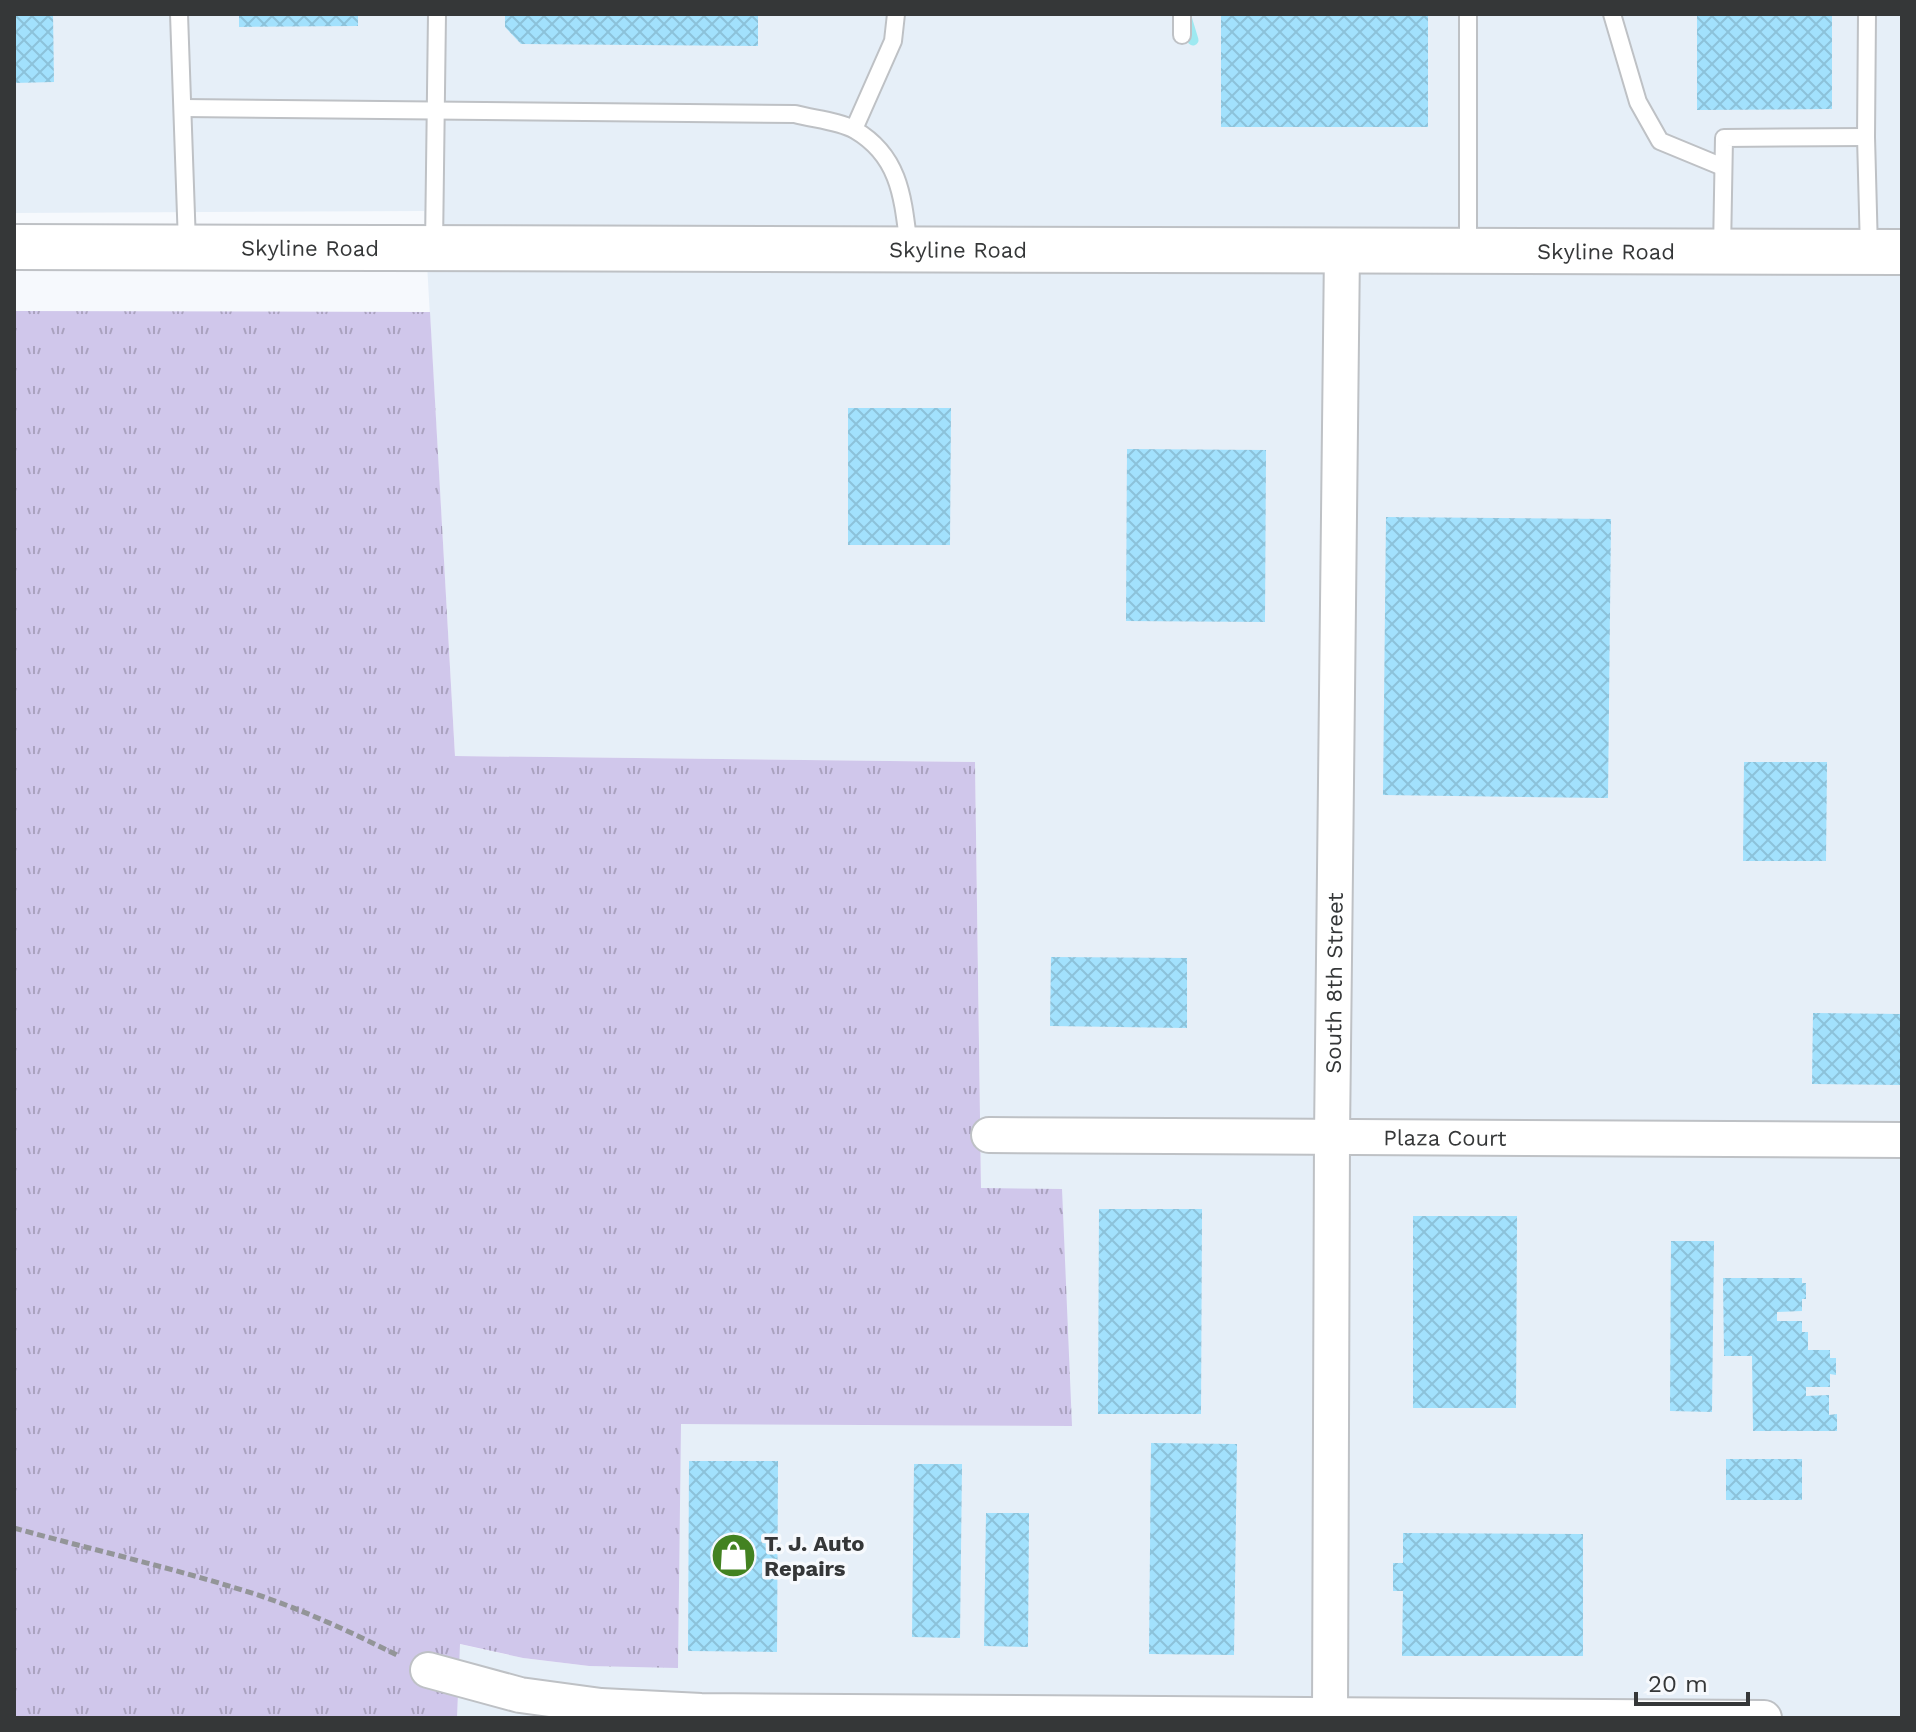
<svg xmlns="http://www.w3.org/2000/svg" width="1916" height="1732" font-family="'Work Sans',sans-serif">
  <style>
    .built { fill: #e6eff8 }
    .grass { fill: url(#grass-tufts) }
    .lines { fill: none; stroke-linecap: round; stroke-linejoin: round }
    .stream { stroke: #9ee9f1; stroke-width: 11 }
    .building { fill: url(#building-cross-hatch) }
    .service-casing { stroke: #bec1c5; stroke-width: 20 }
    .minor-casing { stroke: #bec1c5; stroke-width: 38 }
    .secondary-casing { stroke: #bec1c5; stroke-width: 48 }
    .path { stroke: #939598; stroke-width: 5; stroke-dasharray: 8 4; stroke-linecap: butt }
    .service { stroke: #fff; stroke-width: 16 }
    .minor { stroke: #fff; stroke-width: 34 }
    .secondary { stroke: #fff; stroke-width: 44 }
    .labels { text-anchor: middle; stroke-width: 7; stroke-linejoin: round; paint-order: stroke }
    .street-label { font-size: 22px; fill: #353738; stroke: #f6f9fd }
    .poi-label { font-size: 22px; font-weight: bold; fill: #353738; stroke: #f6f9fd; text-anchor: start }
  </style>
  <defs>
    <pattern id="grass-tufts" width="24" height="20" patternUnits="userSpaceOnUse" patternTransform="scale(2)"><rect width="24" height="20" fill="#d0c7eb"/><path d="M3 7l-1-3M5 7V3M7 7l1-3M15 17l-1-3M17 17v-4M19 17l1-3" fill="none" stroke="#aaa2bf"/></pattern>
    <pattern id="building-cross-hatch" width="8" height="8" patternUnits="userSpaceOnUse" patternTransform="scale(2)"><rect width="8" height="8" fill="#a2e1fd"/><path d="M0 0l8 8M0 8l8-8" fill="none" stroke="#8cc2da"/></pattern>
  </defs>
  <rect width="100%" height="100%" fill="#f6f9fd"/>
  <polygon class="built" points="14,14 1902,14 1902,1718 457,1718 459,1644 523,1658 589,1666 678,1667 680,1423 1072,1426 981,1188 975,762 455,756 424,211 14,213"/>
  <polygon class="grass" points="14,311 430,312 455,756 975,762 981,1188 1062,1189 1072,1426 681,1424 678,1668 589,1666 523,1658 460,1644 457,1718 14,1718"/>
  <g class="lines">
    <polyline class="stream" points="1186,17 1193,40"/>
  </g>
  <g class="building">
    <polygon points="14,14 53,14 54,82 14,83"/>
    <polygon points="239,14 358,14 358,26 239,27"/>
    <polygon points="505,14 758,14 758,46 521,44 505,27"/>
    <rect x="1221" y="14" width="207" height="113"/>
    <polygon points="1697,14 1832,14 1832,109 1697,110"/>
    <polygon points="848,408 951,408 950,545 848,545"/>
    <polygon points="1127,449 1266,450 1265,622 1126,621"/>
    <polygon points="1386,517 1611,519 1608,798 1383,795"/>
    <polygon points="1744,762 1827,762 1826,861 1743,861"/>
    <polygon points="1051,957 1187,958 1187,1028 1050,1026"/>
    <polygon points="1813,1013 1902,1014 1902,1085 1812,1084"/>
    <polygon points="1099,1209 1202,1209 1201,1414 1098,1414"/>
    <polygon points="1413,1216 1517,1216 1516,1408 1413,1408"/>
    <polygon points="1671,1241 1714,1241 1712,1412 1670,1411"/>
    <polygon points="1723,1278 1802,1278 1802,1283 1806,1283 1806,1299 1802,1299 1802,1311 1777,1312 1777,1321 1802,1321 1802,1332 1808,1332 1808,1350 1830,1350 1830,1358 1836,1358 1836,1375 1830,1374 1830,1387 1806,1387 1806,1396 1829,1395 1829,1415 1837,1414 1837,1431 1753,1431 1752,1356 1724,1356"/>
    <polygon points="1151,1443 1237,1444 1234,1655 1149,1654"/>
    <rect x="1726" y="1459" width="76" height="41"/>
    <polygon points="689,1461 778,1461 777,1652 688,1651"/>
    <polygon points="914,1464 962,1464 960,1638 912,1637"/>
    <polygon points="986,1513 1029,1513 1028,1647 984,1646"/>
    <polygon points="1403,1533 1583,1534 1583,1656 1402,1656 1403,1591 1393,1591 1393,1563 1403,1563"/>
  </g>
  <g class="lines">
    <defs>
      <g id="service">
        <polyline points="179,14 187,244"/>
        <polyline points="1468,14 1468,249"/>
        <polyline points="1612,14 1638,102 1660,141 1723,167"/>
        <polyline points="1867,14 1866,137 1869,250"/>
        <polyline points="1182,35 1182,14"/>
        <path d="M183 108 795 114C813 119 839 121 855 130 901 157 903 200 909 248"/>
        <polyline points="854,129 893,41 896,14"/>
        <polyline points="434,246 437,14"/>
        <polyline points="1722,250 1724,138 1866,137"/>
      </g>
      <g id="minor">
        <path id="s1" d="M989 1135 1902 1140"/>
        <polyline points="428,1670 520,1695 601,1706 701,1711 1764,1718"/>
        <path id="s2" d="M1330 1715 1332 1136 1342 250"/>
      </g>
      <g id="secondary">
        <path id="s3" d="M14 247 1902 252"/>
      </g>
    </defs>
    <use href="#service" class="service-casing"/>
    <use href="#minor" class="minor-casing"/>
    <use href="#secondary" class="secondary-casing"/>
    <path class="path" d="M14 1528C97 1551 182 1570 264 1597 310 1613 355 1634 399 1656"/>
    <use href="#service" class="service"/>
    <use href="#minor" class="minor"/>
    <use href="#secondary" class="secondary"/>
  </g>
  <defs>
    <symbol id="shop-disc" viewBox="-11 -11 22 22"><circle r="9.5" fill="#438221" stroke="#f6f9fd"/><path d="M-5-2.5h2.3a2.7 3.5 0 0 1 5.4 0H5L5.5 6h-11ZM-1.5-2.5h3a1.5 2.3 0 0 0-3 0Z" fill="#fff"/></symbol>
  </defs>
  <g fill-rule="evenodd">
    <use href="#shop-disc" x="708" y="1530" width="51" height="51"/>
  </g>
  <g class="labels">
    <g class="street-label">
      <text dy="8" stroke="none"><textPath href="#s3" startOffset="296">Skyline Road</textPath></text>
      <text dy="8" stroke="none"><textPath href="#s3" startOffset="944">Skyline Road</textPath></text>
      <text dy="8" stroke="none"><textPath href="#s3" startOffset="1592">Skyline Road</textPath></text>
      <text dy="8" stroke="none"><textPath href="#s2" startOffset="732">South 8th Street</textPath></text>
      <text dy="8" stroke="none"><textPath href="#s1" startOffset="456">Plaza Court</textPath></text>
    </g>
    <g class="poi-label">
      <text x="764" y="1551">T. J. Auto<tspan x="764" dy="25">Repairs</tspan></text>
    </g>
  </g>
  <rect width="1916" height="1732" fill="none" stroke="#353738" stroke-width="32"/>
  <path d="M1636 1692v12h112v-12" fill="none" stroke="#353738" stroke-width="4"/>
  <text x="1648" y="1692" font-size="24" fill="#353738" stroke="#f6f9fd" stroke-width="6" paint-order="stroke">20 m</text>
</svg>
